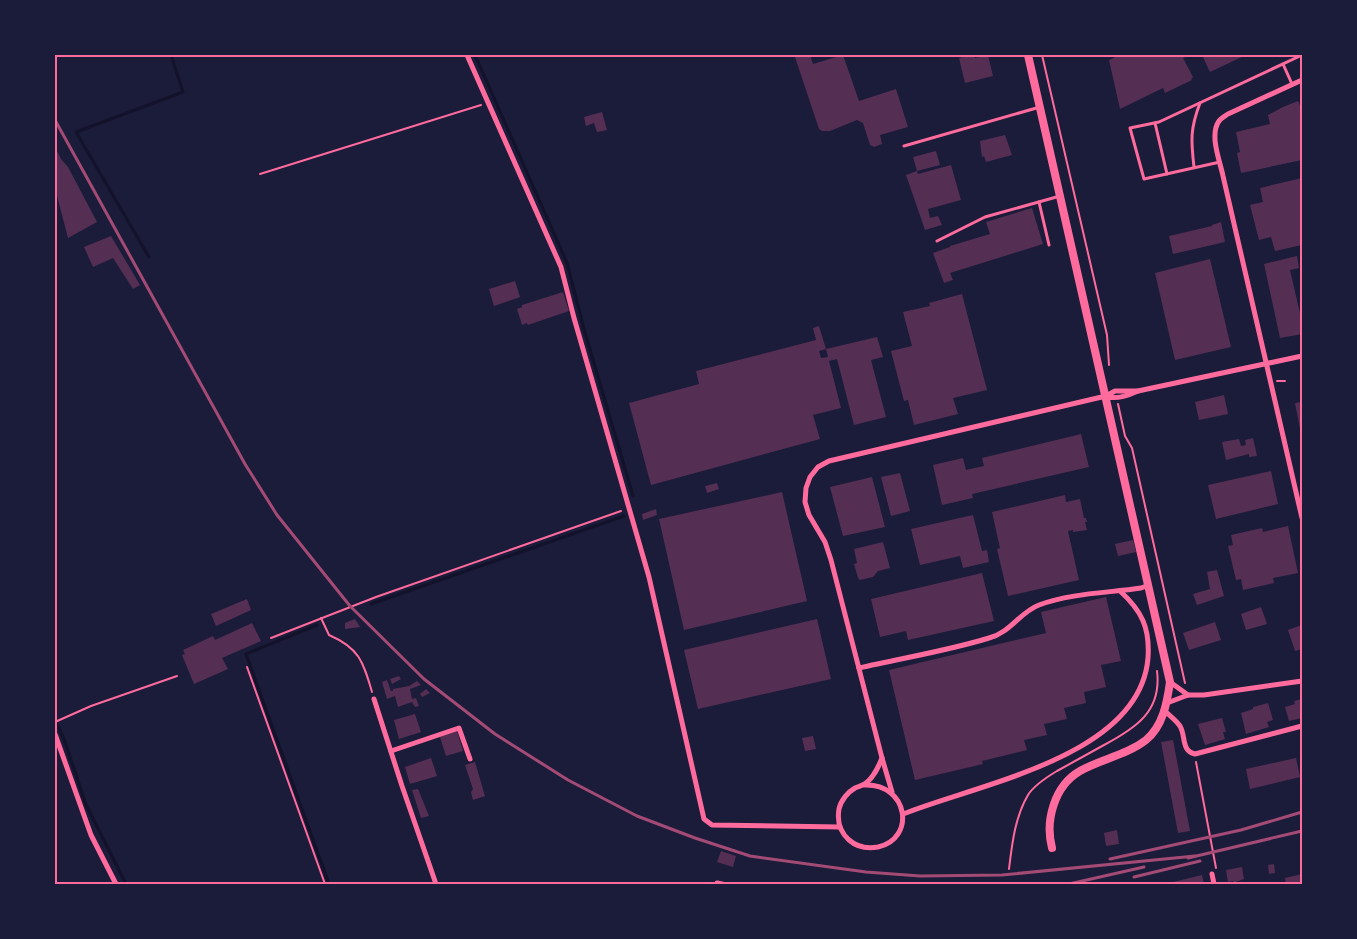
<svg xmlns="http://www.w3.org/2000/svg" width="1357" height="939" font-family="Raleway,sans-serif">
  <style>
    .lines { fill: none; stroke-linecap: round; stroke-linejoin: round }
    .stream { stroke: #12122b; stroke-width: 3 }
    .building { fill: #542f53 }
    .path { stroke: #ff6b9d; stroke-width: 2 }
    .service { stroke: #ff6b9d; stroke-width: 3 }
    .minor { stroke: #ff6b9d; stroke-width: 5 }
    .tertiary { stroke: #ff6b9d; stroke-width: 8 }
    .rail { stroke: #a44b75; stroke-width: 3 }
    .neatline { fill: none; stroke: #ff6b9d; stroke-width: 2 }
  </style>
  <rect width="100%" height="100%" fill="#1b1b3a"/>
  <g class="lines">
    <g class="stream">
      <polyline points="475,55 567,263 584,329 633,496"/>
      <polyline points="149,257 76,132 183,92 171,55"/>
      <polyline points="371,604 624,516"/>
      <polyline points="317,625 246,654 329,884"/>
      <polyline points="55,720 64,739 86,805 126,884"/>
    </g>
  </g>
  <g class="building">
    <polygon points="801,55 810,55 813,64 843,55 859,101 896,89 908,127 880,135 882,144 874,147 870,145 863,123 857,120 830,131 822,131 819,129 795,57"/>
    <polygon points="970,55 974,55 975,58 988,55 993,76 965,83 959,58"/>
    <polygon points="1120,55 1185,55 1186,57 1183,58 1193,77 1191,79 1192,80 1165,93 1163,88 1120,109 1109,60"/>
    <polygon points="1202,55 1246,55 1210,72"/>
    <polygon points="1298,101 1302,110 1302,160 1241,173 1237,153 1240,152 1236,132 1270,124 1268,115 1283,107"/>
    <polygon points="602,112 607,130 597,132 594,123 586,126 584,117"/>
    <polygon points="1005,135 1012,155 986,162 984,156 982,157 980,141"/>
    <polygon points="55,147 61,159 68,167 97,222 68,238 55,188"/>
    <polygon points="936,151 940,165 917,171 918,174 951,165 961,200 928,209 930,218 938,216 942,225 925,230 906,175 917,171 913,157"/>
    <polygon points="1302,178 1302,245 1275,251 1271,237 1259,240 1250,205 1263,202 1260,188"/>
    <polygon points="1032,208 1043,244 950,273 953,280 944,283 933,253 950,247 950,246 990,234 986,222"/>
    <polygon points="1221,222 1225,242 1173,254 1169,236 1212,226 1212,225"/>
    <polygon points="111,236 140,285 133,289 113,258 93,267 84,247"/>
    <polygon points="1297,256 1299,268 1290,270 1302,322 1302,334 1280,338 1264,264"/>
    <polygon points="1210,259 1231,347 1175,360 1155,273"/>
    <polygon points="515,281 520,297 494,306 489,289"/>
    <polygon points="563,292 569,311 528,325 527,323 522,325 517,309 522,307 522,305"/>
    <polygon points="962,294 987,390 953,398 958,414 914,425 908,400 904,401 891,351 912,346 903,312 930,306 929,303"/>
    <polygon points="819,326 826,349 819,351 821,358 828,357 826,349 877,337 883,357 871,360 886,417 854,425 837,359 829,361 841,408 813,415 820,439 651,485 629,403 699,384 696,371 816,340 813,328"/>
    <polygon points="1224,395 1228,414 1199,420 1195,402"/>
    <polygon points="1302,402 1302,434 1301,434 1295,403"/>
    <polygon points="1081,434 1089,467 972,494 973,498 942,505 933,465 963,458 966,470 984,466 982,458"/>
    <polygon points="1253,438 1257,456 1249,457 1249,454 1226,460 1222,442 1239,439 1241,446 1246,445 1245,440"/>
    <polygon points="1271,471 1278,504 1216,519 1208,485"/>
    <polygon points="900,473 910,511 891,516 881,477"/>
    <polygon points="872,477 885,527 843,536 830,487"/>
    <polygon points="717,483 719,489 707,493 705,486"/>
    <polygon points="782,492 807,601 684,630 659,519"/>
    <polygon points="1065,495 1066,502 1080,499 1084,518 1086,518 1087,522 1085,522 1087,530 1073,532 1073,530 1068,531 1079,580 1008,596 997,549 1000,548 992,512"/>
    <polygon points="656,509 657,515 643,520 642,514"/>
    <polygon points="973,515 982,551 987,550 989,562 963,568 960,556 920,565 911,529"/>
    <polygon points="1288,526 1298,573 1273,578 1274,583 1243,590 1241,579 1236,580 1228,546 1233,545 1231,535 1262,528 1263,532"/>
    <polygon points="1133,540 1136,552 1118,556 1115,544"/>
    <polygon points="883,542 890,568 878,571 873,577 860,580 858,578 854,564 857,563 854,549"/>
    <polygon points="1217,570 1224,596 1197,605 1193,594 1210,589 1207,572"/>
    <polygon points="982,573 994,621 908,640 906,631 880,637 871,599"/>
    <polygon points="1106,597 1121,661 1101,665 1106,687 1084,692 1086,703 1064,708 1067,719 1044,724 1047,735 1024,740 1027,750 982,761 983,764 915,780 889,670 1046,633 1041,612"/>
    <polygon points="247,599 251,610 216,626 211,614"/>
    <polygon points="1261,607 1267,624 1246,630 1241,614"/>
    <polygon points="355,619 360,627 345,629 345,623"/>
    <polygon points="817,619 831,679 698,709 684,650"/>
    <polygon points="1215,622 1221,640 1189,650 1183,633"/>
    <polygon points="252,623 261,641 222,658 228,669 194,684 182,655 185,654 183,650 213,636 215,640"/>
    <polygon points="1302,625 1302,649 1295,651 1288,630"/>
    <polygon points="399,676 401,679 392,684 390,679"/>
    <polygon points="387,680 391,691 393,691 393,689 409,686 417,681 421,685 410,689 412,699 416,698 419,706 415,707 412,702 398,707 395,696 387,699 382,682"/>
    <polygon points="426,689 430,693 422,697 420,694"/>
    <polygon points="1302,699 1302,718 1289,721 1285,707 1295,704 1294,701"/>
    <polygon points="1268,703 1273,720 1267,722 1269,727 1246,734 1241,713 1253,709 1253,707"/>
    <polygon points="415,714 421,732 399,739 394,720"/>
    <polygon points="1222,718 1226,732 1223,732 1225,739 1205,745 1198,724"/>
    <polygon points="457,731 463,751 446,756 440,737"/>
    <polygon points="813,736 816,749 805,751 802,738"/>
    <polygon points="1173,740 1190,831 1178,833 1161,742"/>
    <polygon points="431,758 437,776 410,784 405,767"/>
    <polygon points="1296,758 1300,777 1250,789 1246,769"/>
    <polygon points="475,762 485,796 473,800 471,792 473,789 465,765"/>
    <polygon points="418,789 429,816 421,818 412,790"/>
    <polygon points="1117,830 1119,844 1106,846 1104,833"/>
    <polygon points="721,851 736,856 733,867 717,862"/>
    <polygon points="1274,864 1275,873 1269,874 1268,865"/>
    <polygon points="1242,867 1244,879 1233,883 1233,881 1228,882 1226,870"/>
    <polygon points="1302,874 1302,884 1286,884 1285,878"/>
    <polygon points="1202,875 1204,884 1169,884 1169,883"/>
  </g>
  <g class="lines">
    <g class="path">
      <polyline points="1042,55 1107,335 1109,365"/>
      <polyline points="260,174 481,105"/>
      <polyline points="1277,381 1285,381"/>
      <polyline points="1118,404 1125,436 1132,448 1185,683"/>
      <path d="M321 618 329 635C359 648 363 661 372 692"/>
      <polyline points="271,638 376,597 621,511"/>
      <polyline points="247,667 325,884"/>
      <polyline points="55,722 91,706 177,676"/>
      <polyline points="1196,762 1216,868"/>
      <path d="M1009 869C1012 844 1015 817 1028 795 1034 785 1047 777 1057 771 1073 762 1088 754 1104 745 1136 728 1162 711 1157 671"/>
    </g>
    <g class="service">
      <polyline points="1283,64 1292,84"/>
      <polyline points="1155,123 1167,174"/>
      <polyline points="904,146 1040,107"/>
      <polyline points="1220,162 1144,179 1130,128 1159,122 1302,55"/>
      <path d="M1194 167C1191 141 1190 129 1200 103"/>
      <polyline points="1039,202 1049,245"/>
      <polyline points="937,241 985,217 1060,196"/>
    </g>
    <g class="minor">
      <polyline points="467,55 561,267 574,318 649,577 704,819 712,825 840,827"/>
      <path d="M1302 80 1228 114C1225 116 1221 118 1219 121 1209 135 1220 161 1223 176L1302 518"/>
      <path d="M1107 397C1119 399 1126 396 1138 391L1302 356"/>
      <path d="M859 668C902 658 947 651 989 638 1010 633 1020 612 1039 605 1071 593 1108 593 1141 588L1149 585"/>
      <polyline points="1170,682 1188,695"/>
      <polyline points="374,699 402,786 436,884"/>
      <polyline points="1167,703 1188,695 1204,695 1302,681"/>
      <path d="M1165 711C1170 716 1176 720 1180 726 1186 736 1181 751 1195 754L1302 726"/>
      <polyline points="55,734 91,835 116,884"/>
      <polyline points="391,751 459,728 470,759"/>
      <path d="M864 785C909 783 916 839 878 847 867 849 857 847 849 840 840 832 837 821 839 809 841 800 848 792 855 788 859 786 862 786 866 783 874 777 878 768 882 758"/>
      <polyline points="892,792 882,758 831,560 825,542 809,515 805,502 806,488 810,477 818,467 829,461 1106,396 1115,391 1138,391"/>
      <path d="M903 814C977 784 1140 757 1148 658 1150 628 1142 611 1120 591"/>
      <polyline points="1212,874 1214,884"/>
      <polyline points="717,883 722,884"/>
    </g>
    <path class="tertiary" d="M1028 55 1170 682C1167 703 1163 726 1146 740 1127 755 1101 759 1080 771 1054 786 1045 821 1052 848"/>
    <g class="rail">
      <polyline points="55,120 245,464 277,515 350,606 424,679 495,734 568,780 637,816 695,838 750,856 866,872 920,876 1002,875 1195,856"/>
      <polyline points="1188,858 1302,831"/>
      <polyline points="1110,859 1241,830 1302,812"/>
      <polyline points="1134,877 1200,861"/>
      <polyline points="1069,884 1144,867"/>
    </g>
  </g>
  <rect width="1357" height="939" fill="none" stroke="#1b1b3a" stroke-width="112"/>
  <rect x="56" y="56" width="1245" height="827" class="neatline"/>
</svg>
